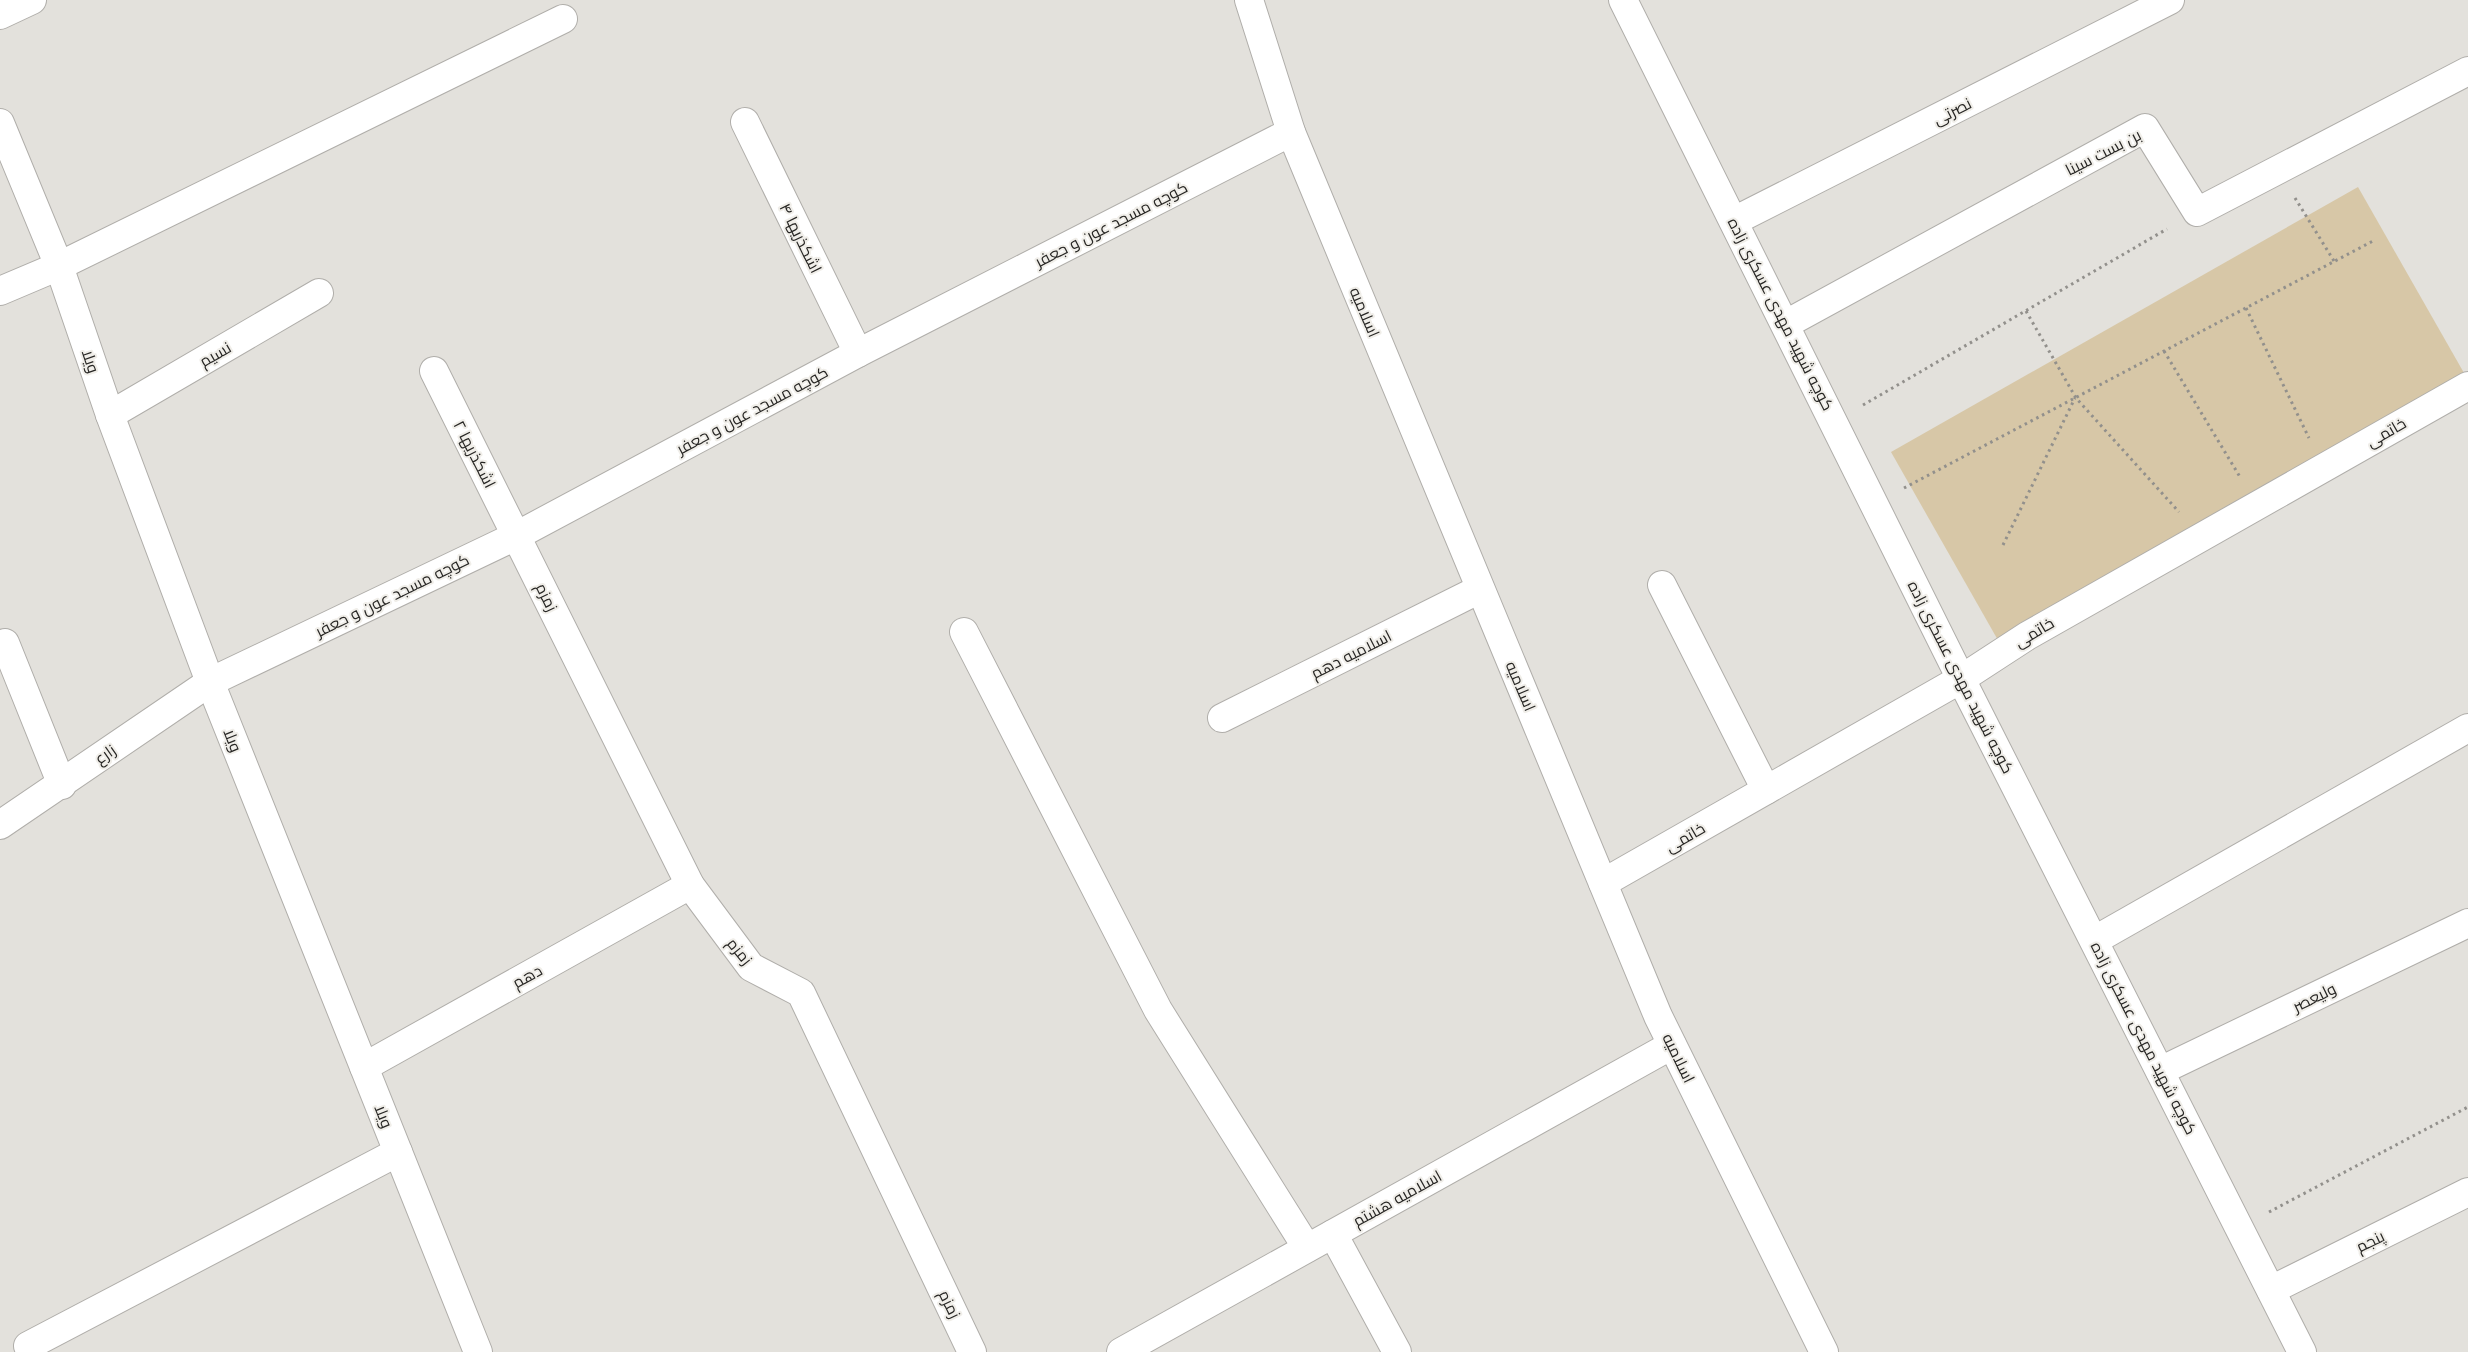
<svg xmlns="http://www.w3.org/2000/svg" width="2468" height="1352" font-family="'PT Sans',Cairo,sans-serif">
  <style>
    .green { fill: #d7c7a7 }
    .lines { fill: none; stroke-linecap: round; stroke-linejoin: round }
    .minor-casing { stroke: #b0aeaa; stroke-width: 30 }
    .path { stroke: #92908c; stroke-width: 3; stroke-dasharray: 2.5 4; stroke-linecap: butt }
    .minor { stroke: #fff; stroke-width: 28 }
    .labels { text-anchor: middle; stroke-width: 4; stroke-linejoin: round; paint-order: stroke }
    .street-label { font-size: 16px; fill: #272624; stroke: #f0eee9 }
  </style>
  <rect width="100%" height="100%" fill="#e3e1dc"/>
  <polygon class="green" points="2358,187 2468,380 2003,649 1891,452"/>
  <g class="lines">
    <defs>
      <g id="minor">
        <polyline points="1249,0 1291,132 1658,1016 1824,1352"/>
        <polyline points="1623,0 1961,679 2302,1352"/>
        <polyline points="0,15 32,0"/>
        <polyline points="745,122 858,353"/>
        <polyline points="0,123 59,266 110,415 210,682 478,1352"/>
        <polyline points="1734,221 2170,0"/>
        <polyline points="0,291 59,266 563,19"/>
        <polyline points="1786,324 2145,128 2197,212 2468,71"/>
        <polyline points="434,371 690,885 751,967 801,993 972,1352"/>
        <polyline points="110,415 319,293"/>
        <polyline points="1662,585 1766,790"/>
        <polyline points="964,632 1158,1010 1307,1248"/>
        <polyline points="5,643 62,785"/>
        <polyline points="1222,718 1480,589"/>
        <polyline points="0,825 210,682 516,536 858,353 1291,132"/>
        <polyline points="1603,883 1961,679 2027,636 2468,386"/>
        <polyline points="2095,940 2468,728"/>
        <polyline points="364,1067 690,885"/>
        <polyline points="2160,1071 2468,923"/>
        <polyline points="1333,1234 1397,1352"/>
        <polyline points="2271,1290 2468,1192"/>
        <polyline points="28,1346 398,1152"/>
        <polyline points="1121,1352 1672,1045"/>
      </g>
    </defs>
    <use href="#minor" class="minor-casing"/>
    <g class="path">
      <polyline points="2295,198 2334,261"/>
      <polyline points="2246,308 2309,438"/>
      <polyline points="2026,311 2076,398 2179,512"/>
      <polyline points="2164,351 2240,477"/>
      <polyline points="1863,405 2167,229"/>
      <polyline points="1904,488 2373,241"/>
      <polyline points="2003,545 2075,398"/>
      <polyline points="2269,1212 2468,1107"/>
    </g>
    <use href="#minor" class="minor"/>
  </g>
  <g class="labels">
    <g class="street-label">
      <text transform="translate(1952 111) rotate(-27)" y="6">نصرتی</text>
      <text transform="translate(2103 152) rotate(-27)" y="6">بن بست سینا</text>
      <text transform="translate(1111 224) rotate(-27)" y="6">کوچه مسجد عون و جعفر</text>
      <text transform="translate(801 238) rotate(64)" y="6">اشکذریها ۴</text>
      <text transform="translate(1365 312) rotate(67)" y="6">اسلامیه</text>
      <text transform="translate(1781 314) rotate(63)" y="6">کوچه شهید مهدی عسکری زاده</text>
      <text transform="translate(215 354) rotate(-30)" y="6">نسیم</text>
      <text transform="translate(91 361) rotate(71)" y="6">ویلا</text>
      <text transform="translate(752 410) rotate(-28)" y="6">کوچه مسجد عون و جعفر</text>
      <text transform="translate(2386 432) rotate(-30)" y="6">خاتمی</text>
      <text transform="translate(475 454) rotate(63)" y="6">اشکذریها ۲</text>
      <text transform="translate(392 595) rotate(-26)" y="6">کوچه مسجد عون و جعفر</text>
      <text transform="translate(547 597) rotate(64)" y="6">زمزم</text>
      <text transform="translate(2034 632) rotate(-31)" y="6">خاتمی</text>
      <text transform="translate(1351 654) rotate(-27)" y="6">اسلامیه دهم</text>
      <text transform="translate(1961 677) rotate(63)" y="6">کوچه شهید مهدی عسکری زاده</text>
      <text transform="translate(1521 686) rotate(67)" y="6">اسلامیه</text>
      <text transform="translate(233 740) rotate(68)" y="6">ویلا</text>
      <text transform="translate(105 754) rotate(-35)" y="6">زارع</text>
      <text transform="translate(1685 837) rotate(-30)" y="6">خاتمی</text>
      <text transform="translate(740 951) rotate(51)" y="6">زمزم</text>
      <text transform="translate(527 976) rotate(-29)" y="6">دهم</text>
      <text transform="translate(2314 997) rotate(-26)" y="6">ولیعصر</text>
      <text transform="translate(2144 1038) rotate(63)" y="6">کوچه شهید مهدی عسکری زاده</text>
      <text transform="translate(1679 1058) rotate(64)" y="6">اسلامیه</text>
      <text transform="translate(384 1116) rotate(68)" y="6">ویلا</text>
      <text transform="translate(1397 1198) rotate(-29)" y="6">اسلامیه هشتم</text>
      <text transform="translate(2370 1241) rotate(-26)" y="6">پنجم</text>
      <text transform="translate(950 1304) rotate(64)" y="6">زمزم</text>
    </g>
  </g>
</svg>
